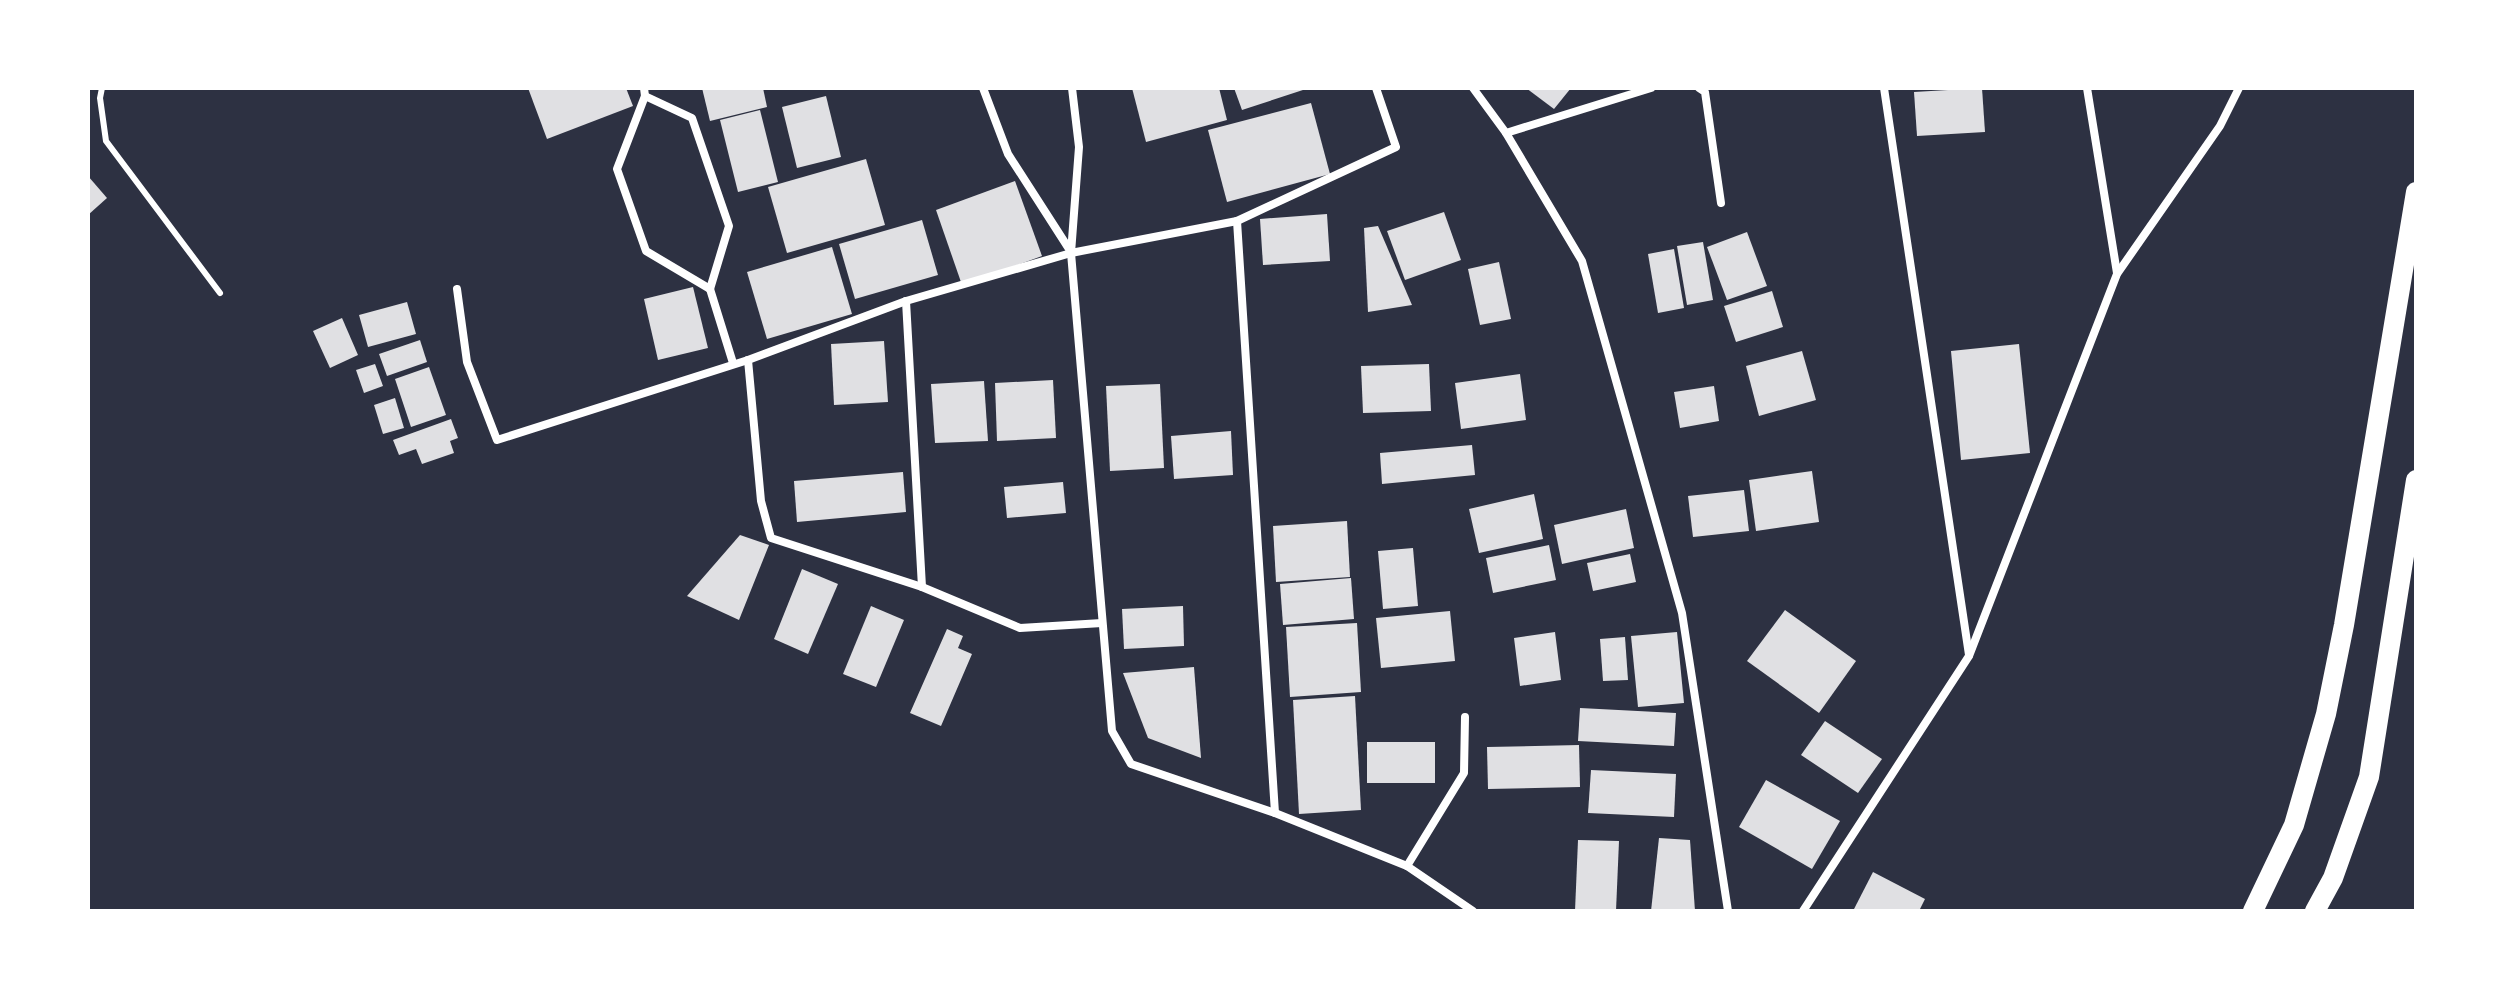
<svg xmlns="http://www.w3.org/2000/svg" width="2504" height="999" font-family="'Fira Sans Condensed',sans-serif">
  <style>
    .building { fill: #e0e0e3 }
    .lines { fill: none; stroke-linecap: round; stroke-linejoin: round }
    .service { stroke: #fff; stroke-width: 6 }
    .minor { stroke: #fff; stroke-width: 8 }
    .primary { stroke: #fff; stroke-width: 20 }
  </style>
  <rect width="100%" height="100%" fill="#2d3142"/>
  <g class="building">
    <polygon points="528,88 626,88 633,106 547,139"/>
    <polygon points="702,88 763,88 767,107 710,121"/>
    <polygon points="1132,88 1219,88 1227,120 1146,142"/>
    <polygon points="1234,88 1305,88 1306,89 1242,110"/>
    <polygon points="1526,88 1571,88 1554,109"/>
    <polygon points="1982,88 1985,132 1917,136 1914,92"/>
    <polygon points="826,96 841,157 797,168 782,107"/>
    <polygon points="1311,103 1330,174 1227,202 1208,130"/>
    <polygon points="760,110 778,182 738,192 720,120"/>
    <polygon points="866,159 885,225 787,253 768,187"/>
    <polygon points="88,176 107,198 88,215"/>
    <polygon points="1015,181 1042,256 962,285 936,210"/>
    <polygon points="1444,212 1461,260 1405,280 1387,231"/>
    <polygon points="1327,214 1330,261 1263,265 1260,219"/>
    <polygon points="922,220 938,275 855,299 839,244"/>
    <polygon points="1378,226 1412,305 1368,312 1364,228"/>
    <polygon points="1747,232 1767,286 1727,300 1707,247"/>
    <polygon points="1703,242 1713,300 1687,305 1677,246"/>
    <polygon points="832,247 852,314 767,339 747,272"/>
    <polygon points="1674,249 1684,308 1658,313 1648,254"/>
    <polygon points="1499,262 1511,319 1480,325 1468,269"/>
    <polygon points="693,287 708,348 658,360 644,299"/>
    <polygon points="1772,291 1783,327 1736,342 1724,306"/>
    <polygon points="407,302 416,334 368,347 359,315"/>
    <polygon points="342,318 358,355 330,368 313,331"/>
    <polygon points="420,340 427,362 387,376 379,354"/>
    <polygon points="884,341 888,402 834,405 831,344"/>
    <polygon points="2019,344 2030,453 1961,460 1951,351"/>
    <polygon points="1802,351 1816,400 1759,416 1746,366"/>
    <polygon points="375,364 383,386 364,393 356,370"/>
    <polygon points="1429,364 1431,411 1363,413 1361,366"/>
    <polygon points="429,367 446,415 411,427 395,379"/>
    <polygon points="1520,374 1526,420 1461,429 1455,383"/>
    <polygon points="1053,380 1056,438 997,441 995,383"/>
    <polygon points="984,381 988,441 935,443 931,384"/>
    <polygon points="1160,384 1164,468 1110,471 1106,386"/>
    <polygon points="1714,386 1719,421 1680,428 1674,392"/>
    <polygon points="395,398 404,428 383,434 374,405"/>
    <polygon points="451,419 458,438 450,441 454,453 422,464 416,449 399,455 393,440"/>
    <polygon points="1231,431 1233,475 1174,479 1171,436"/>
    <polygon points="1472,445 1475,475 1382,484 1380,453"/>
    <polygon points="1812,471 1819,522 1756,531 1749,480"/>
    <polygon points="903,472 906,512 797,522 794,481"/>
    <polygon points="1063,482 1066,513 1007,518 1004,487"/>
    <polygon points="1744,490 1749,531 1693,537 1688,496"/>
    <polygon points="1534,494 1543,539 1479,553 1469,509"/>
    <polygon points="1626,509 1634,548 1562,564 1554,525"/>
    <polygon points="1347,521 1350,577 1276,582 1273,526"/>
    <polygon points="740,535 769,545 739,620 687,596"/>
    <polygon points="1549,545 1556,580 1493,593 1486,558"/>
    <polygon points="1413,548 1418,606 1383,609 1378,551"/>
    <polygon points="1630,554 1636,582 1593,591 1587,563"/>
    <polygon points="802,569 838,584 808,654 774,639"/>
    <polygon points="1351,578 1354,619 1283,625 1280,584"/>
    <polygon points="871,606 904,620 876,687 843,674"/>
    <polygon points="1183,606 1184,646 1124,649 1122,609"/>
    <polygon points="1785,610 1856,661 1819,713 1747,661"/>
    <polygon points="1450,611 1455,661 1381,668 1376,618"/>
    <polygon points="1357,623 1361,692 1290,697 1286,627"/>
    <polygon points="947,629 963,636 958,648 972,654 941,726 910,713"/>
    <polygon points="1555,632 1561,680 1520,686 1514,638"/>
    <polygon points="1677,632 1684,703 1638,707 1631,636"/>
    <polygon points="1625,637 1628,680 1603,681 1600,639"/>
    <polygon points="1194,667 1201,758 1148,738 1123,673"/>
    <polygon points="1355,696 1361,810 1299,814 1293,700"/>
    <polygon points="1580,708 1676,713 1674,746 1578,741"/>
    <polygon points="1825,721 1882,759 1858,793 1801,755"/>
    <rect x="1367" y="742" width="68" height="41"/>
    <polygon points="1579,745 1580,787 1488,789 1487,747"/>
    <polygon points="1591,770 1676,774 1674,817 1588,813"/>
    <polygon points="1766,780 1840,821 1812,869 1739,827"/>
    <polygon points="1659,838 1690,840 1695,911 1651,911"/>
    <polygon points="1578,840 1619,841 1616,911 1575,911"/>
    <polygon points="1873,872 1925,899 1919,911 1853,911"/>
  </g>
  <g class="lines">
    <polyline class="service" points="102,88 100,98 106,141 220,293"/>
    <g class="minor">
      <polyline points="644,88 645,96 692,118 729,226 710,289 733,363"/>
      <polyline points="983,88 1008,154 1071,252"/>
      <polyline points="1072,88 1079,147 1071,253 1112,731 1131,764 1275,813 1407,866 1473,911"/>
      <polyline points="1473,88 1506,133 1582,261 1682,613 1728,911"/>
      <polyline points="1699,88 1705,92 1721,203"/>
      <polyline points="1884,88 1969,655"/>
      <polyline points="2087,88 2117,273"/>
      <polyline points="645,96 617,169 646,251 710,289"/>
      <polyline points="1506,133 1651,88"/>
      <polyline points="1237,221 1275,813"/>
      <polyline points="457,289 467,362 497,440 748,360 906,301 1071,253 1237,221 1396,147 1376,88"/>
      <polyline points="906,301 922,587"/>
      <polyline points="748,360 761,501 771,538 922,587 1020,628 1102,623"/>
      <polyline points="1407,866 1464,773 1465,717"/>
      <polyline points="1803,911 1969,656 2117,274 2220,126 2239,88"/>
    </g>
    <g class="primary">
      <polyline points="2253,911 2294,825 2326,714 2344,625 2416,192"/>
      <polyline points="2315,911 2333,878 2369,777 2416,480"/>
    </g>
  </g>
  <rect width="2504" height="999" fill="none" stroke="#ffffff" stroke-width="180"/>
</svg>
